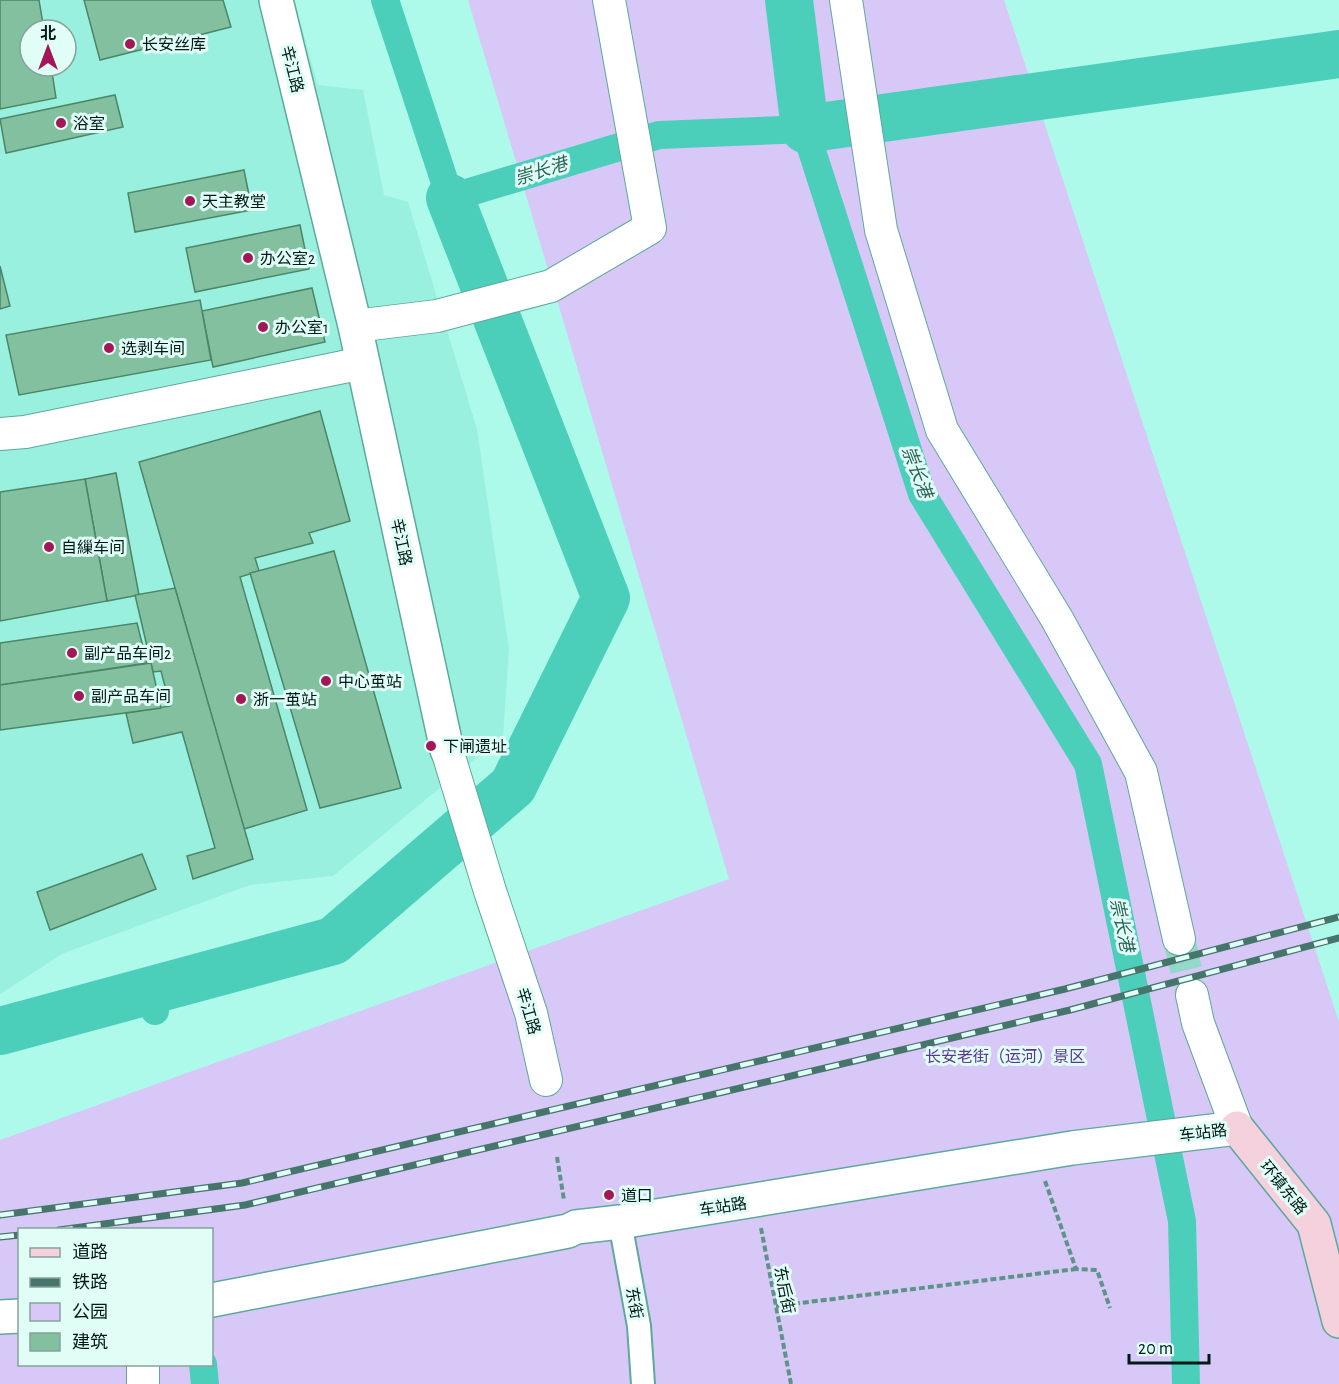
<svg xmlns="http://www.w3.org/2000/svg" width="1339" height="1384" font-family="'Alegreya Sans','Noto Sans SC',sans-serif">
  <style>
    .built { fill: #99f0de; fill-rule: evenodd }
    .green { fill: #d7c8f7; fill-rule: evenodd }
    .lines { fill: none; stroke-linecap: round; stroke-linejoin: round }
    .canal { stroke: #4ccfba; stroke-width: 28 }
    .river { stroke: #4ccfba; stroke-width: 48 }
    .building { fill: #83c09f; stroke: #4b8668; stroke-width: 1.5 }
    .minor-tunnel { stroke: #93d8ca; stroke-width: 32; stroke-dasharray: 32 16; stroke-linecap: butt }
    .pedestrian-casing { stroke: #5da99b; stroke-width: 26 }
    .minor-casing { stroke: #5da99b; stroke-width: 34 }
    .tertiary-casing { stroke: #5da99b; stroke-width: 36 }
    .secondary-casing { stroke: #5da99b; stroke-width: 36 }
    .path { stroke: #5d9388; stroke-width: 4; stroke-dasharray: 6 3; stroke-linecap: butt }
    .pedestrian { stroke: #fff; stroke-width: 22 }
    .minor { stroke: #fff; stroke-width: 32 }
    .tertiary { stroke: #fff; stroke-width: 33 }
    .secondary { stroke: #f4d1dd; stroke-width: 33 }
    .rail-casing { stroke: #46756c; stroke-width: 7 }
    .rail { stroke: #e0fdf6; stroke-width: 4.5; stroke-dasharray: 14; stroke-linecap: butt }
    .poi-dot { fill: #a51658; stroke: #e0fdf6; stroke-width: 2 }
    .labels { text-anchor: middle; stroke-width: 6; stroke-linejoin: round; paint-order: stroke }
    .poi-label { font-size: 16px; fill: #001a16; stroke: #e0fdf6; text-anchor: start }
    .street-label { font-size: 16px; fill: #001a16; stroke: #e0fdf6 }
    .park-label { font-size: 16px; fill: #5e3694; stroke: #e0fdf6 }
    .water-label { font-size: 18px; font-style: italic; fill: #2c6258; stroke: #e0fdf6 }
  </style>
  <rect width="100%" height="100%" fill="#adfaea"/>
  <path class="built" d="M0 0H294L318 85 363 90 384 195 408 202 477 429 509 649 503 736 333 876 250 885 64 953 0 994ZM30 30H66V66H30Z"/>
  <path class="green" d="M468 0H1004L1339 1022V1384H0V1140L729 879ZM20 1230H212V1364H20Z"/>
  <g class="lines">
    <g class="canal">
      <polyline points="385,0 450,198 659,135 805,129 922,494 1088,764 1182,1221 1186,1384"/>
      <polyline points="151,989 155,1011"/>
      <polyline points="203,1364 205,1384"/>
    </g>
    <g class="river">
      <polyline points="789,0 805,129 1339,54"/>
      <polyline points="0,1031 333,941 513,786 606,598 450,198"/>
    </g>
  </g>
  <g class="building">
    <polygon points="0,0 39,0 44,30 30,30 30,66 51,66 56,98 0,109"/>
    <polygon points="84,0 223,0 231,27 100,60"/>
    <polygon points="115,95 123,127 6,153 0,119"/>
    <polygon points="244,170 252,210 135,232 128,193"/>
    <polygon points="300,225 309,269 195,292 186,248"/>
    <polygon points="0,266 10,306 0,309"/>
    <polygon points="312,288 325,342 213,367 202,311"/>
    <polygon points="200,300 211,360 19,395 6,335"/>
    <polygon points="320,411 350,521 309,533 313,543 255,558 259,571 240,577 307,810 244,829 139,462"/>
    <polygon points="116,473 139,595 107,601 85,479"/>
    <polygon points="85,479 107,601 0,621 0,492"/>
    <polygon points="334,551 401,788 320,808 250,573"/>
    <polygon points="175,588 253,859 193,879 187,856 215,848 182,732 133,743 126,713 170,706 161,671 153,672 135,595"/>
    <polygon points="137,623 147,663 0,685 0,643"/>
    <polygon points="151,663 161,708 0,730 0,685"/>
    <polygon points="142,854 156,889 50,930 37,892"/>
  </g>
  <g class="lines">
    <polyline class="minor-tunnel" points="1179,939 1192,995"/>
    <defs>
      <polyline id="pedestrian" points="620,1222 639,1326 643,1384"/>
      <g id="minor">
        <polyline points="846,0 881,230 942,430 1057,619 1141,772 1179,939"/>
        <polyline points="355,326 437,316 551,286 650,228 609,0"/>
        <polyline points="0,434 25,432 363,363"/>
        <polyline points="447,750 490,891 531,1013 546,1080"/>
        <polyline points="1192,995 1198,1023 1237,1128"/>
        <polyline points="143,1384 143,1364"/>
      </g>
      <g id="tertiary">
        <polyline points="276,0 355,326 447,750"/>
        <polyline points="212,1300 568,1231 576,1227 620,1222 1072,1148 1237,1128"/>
        <polyline points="0,1317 20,1316"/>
      </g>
      <polyline id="secondary" points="1237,1128 1314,1224 1339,1321"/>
    </defs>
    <use href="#pedestrian" class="pedestrian-casing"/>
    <use href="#minor" class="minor-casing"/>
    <use href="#tertiary" class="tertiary-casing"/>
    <use href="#secondary" class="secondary-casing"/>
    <g class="path">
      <polyline points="557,1157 564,1200"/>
      <polyline points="1045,1181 1076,1269 1097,1270 1110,1308"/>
      <polyline points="761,1228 791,1384"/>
      <polyline points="776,1306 1076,1269"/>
    </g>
    <use href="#pedestrian" class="pedestrian"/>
    <use href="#minor" class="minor"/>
    <use href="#tertiary" class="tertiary"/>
    <use href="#secondary" class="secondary"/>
    <defs>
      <g id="rail">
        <polyline points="0,1215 242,1183 1065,989 1339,917"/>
        <polyline points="59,1230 245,1205 1070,1010 1339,938"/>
        <polyline points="0,1237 20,1235"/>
      </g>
    </defs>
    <use href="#rail" class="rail-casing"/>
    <use href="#rail" class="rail"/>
  </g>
  <g class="poi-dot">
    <circle cx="130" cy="44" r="6"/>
    <circle cx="61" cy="123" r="6"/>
    <circle cx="190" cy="201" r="6"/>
    <circle cx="248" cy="258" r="6"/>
    <circle cx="263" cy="327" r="6"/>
    <circle cx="109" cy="348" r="6"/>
    <circle cx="49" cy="547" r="6"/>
    <circle cx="72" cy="653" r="6"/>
    <circle cx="326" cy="681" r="6"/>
    <circle cx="79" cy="696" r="6"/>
    <circle cx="241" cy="699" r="6"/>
    <circle cx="431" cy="746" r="6"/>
    <circle cx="609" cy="1195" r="6"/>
  </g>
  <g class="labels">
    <g class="poi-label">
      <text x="142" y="50">长安丝库</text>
      <text x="73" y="129">浴室</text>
      <text x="202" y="207">天主教堂</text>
      <text x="260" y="264">办公室2</text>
      <text x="275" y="333">办公室1</text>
      <text x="121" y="354">选剥车间</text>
      <text x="61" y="553">自繅车间</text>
      <text x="84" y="659">副产品车间2</text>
      <text x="338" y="687">中心茧站</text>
      <text x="91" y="702">副产品车间</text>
      <text x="253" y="705">浙一茧站</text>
      <text x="443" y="752">下闸遗址</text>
      <text x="621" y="1201">道口</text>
    </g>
    <g class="street-label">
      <text transform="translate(293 69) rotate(76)" y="6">辛江路</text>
      <text transform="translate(402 542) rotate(78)" y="6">辛江路</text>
      <text transform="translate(529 1011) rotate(74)" y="6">辛江路</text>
      <text transform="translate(1203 1132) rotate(-7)" y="6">车站路</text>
      <text transform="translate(1284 1187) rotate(51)" y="6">环镇东路</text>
      <text transform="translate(723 1206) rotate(-9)" y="6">车站路</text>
      <text transform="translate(785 1290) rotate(79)" y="6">东后街</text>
      <text transform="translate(635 1303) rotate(80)" y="6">东街</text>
    </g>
    <g class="park-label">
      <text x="1005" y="1062">长安老街（运河）景区</text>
    </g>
    <g class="water-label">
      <text transform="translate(541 171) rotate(-17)" y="6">崇长港</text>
      <text transform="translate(917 472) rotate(69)" y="6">崇长港</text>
      <text transform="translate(1122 925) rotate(78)" y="6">崇长港</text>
    </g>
  </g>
  <rect x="18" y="1228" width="195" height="138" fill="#e0fdf6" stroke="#86a29c" stroke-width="1.5"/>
  <rect x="30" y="1248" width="30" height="9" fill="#f4d1dd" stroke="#86a29c" stroke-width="1.5"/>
  <text x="72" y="1258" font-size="18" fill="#001a16">道路</text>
  <rect x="30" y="1278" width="30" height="9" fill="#46756c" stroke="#86a29c" stroke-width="1.5"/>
  <text x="72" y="1288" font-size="18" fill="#001a16">铁路</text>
  <rect x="30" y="1303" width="30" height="18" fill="#d7c8f7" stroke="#86a29c" stroke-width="1.5"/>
  <text x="72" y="1318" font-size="18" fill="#001a16">公园</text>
  <rect x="30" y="1333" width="30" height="18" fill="#83c09f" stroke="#86a29c" stroke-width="1.5"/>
  <text x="72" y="1348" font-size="18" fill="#001a16">建筑</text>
  <g transform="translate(48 48)"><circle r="28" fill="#e0fdf6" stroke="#86a29c" stroke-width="1.5"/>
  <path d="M0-4.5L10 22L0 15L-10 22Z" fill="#a51658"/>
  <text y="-9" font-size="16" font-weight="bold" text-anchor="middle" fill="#001a16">北</text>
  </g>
  <path d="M1129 1354v9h80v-9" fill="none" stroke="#001a16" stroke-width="3"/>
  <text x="1138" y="1354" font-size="18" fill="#001a16" stroke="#e0fdf6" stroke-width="4.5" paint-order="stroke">20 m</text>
</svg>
